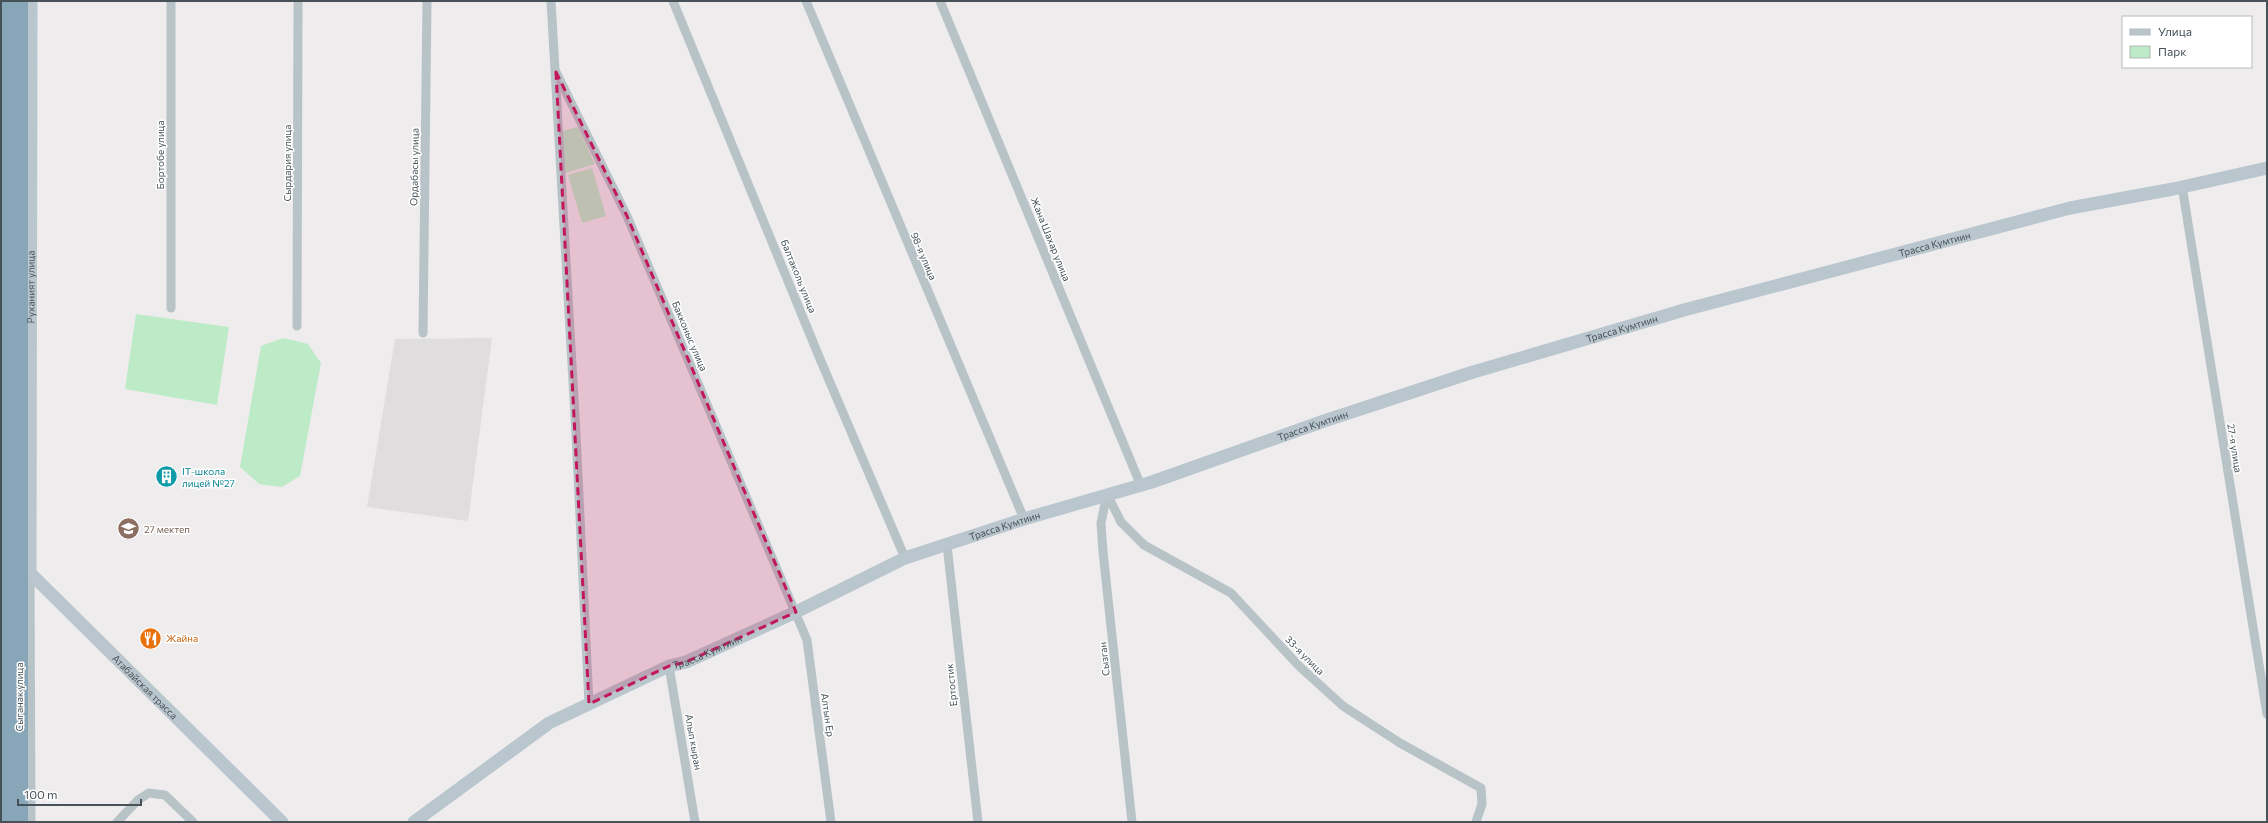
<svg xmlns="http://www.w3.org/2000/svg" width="2268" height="823" font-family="Commissioner,sans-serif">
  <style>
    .education { fill: #e0ddde }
    .green { fill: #bdebc8 }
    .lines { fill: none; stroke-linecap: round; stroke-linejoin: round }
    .highway-casing { stroke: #7291a4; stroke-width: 17 }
    .street { stroke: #b8c3c8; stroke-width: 9 }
    .secondary { stroke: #b9c6cd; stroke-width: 13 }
    .highway { stroke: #87a6b8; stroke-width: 16 }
    .marked { fill: #c2185b; fill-opacity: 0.2; stroke: #c2185b; stroke-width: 3; stroke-dasharray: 8 5; stroke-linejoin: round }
    .labels { text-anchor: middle; stroke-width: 3; stroke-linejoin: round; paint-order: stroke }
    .street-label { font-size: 10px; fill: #465258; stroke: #fff }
    .culture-label { font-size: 10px; fill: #0d838f; stroke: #fff; text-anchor: start }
    .education-label { font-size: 10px; fill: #785e54; stroke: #fff; text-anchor: start }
    .food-label { font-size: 10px; fill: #c56008; stroke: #fff; text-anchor: start }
  </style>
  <rect width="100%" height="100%" fill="#efeced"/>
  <polygon class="education" points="492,338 468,521 367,507 395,339"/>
  <g class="green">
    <polygon points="578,127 595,164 565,173 562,131"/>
    <polygon points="592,168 606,216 582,223 568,175"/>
    <polygon points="136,314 229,327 217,405 125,389"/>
    <polygon points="283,338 308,344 321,363 300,476 282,487 259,484 240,467 261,346"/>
  </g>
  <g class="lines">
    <defs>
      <g id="highway">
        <polyline points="8,1 9,822"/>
        <polyline points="20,1 20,822"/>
      </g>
    </defs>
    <use href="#highway" class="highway-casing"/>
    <g class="street">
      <polyline points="551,1 576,434 589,704"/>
      <polyline points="673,1 820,359 905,558"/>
      <polyline points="806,1 1024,519"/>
      <polyline points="940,1 1141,486"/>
      <polyline points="556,72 627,216 807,640 831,822"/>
      <polyline points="2182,186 2267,714"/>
      <polyline points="171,308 171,1"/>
      <polyline points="297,326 298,1"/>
      <polyline points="423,333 427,1"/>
      <polyline points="1107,494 1121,522 1144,545 1231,593 1299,666 1343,706 1400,743 1481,788 1482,804 1476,822"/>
      <polyline points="1107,494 1101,523 1103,552 1132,822"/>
      <polyline points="947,545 978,822"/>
      <polyline points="30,573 31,822"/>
      <polyline points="669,666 695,822"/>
      <polyline points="117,822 138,800 149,793 165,795 193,822"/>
    </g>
    <g class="secondary">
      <path id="s1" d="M25 568 282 822"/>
      <path id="s2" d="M30 573 31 1"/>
      <path id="s3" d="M414 822 549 723 669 666 686 662 796 612 905 558 1024 519 1152 482 1324 421 1470 373 1684 310 2070 208 2173 189 2267 168"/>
    </g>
    <use href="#highway" class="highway"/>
  </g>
  <path class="marked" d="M556 72 627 216 796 612 686 662 669 666 589 704Z"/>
  <defs>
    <symbol id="building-disc" viewBox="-11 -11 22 22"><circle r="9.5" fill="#0f9aa8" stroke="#fff"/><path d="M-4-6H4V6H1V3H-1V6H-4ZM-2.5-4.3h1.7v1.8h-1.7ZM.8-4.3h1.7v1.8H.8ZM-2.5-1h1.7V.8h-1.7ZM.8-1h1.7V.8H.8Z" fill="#fff"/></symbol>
    <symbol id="school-disc" viewBox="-11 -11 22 22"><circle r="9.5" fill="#8d6e63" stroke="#fff"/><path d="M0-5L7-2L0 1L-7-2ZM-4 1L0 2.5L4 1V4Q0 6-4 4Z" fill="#fff"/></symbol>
    <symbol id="restaurant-disc" viewBox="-11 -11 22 22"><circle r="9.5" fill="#e8710a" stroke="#fff"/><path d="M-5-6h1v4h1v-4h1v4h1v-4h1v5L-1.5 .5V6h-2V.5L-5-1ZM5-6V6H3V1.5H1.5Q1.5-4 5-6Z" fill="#fff"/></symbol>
  </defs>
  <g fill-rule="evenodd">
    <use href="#building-disc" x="154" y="464" width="25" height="25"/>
    <use href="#school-disc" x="116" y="516" width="25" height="25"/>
    <use href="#restaurant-disc" x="138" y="626" width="25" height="25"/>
  </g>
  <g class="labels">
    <g class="street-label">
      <text transform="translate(160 155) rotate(-90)" y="4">Бортобе улица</text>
      <text transform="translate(287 163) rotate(-90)" y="4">Сырдария улица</text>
      <text transform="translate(414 167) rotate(-89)" y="4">Ордабасы улица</text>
      <text transform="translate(1051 239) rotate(68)" y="4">Жана Шахар улица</text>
      <text dy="4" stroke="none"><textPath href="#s3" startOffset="1637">Трасса Кумтиин</textPath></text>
      <text transform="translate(924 256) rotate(67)" y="4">98-я улица</text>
      <text transform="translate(799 276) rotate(68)" y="4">Балтаколь улица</text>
      <text dy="4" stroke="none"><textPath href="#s2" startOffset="286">Руханият улица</textPath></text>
      <text dy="4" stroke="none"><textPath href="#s3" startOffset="1313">Трасса Кумтиин</textPath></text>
      <text transform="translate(690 336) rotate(67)" y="4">Бакконыс улица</text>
      <text dy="4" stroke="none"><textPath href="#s3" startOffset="989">Трасса Кумтиин</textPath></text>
      <text transform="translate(2235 448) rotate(81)" y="4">27-я улица</text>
      <text dy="4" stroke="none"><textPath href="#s3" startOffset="665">Трасса Кумтиин</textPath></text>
      <text dy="4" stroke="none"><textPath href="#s3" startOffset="341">Трасса Кумтиин</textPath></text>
      <text transform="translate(1305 655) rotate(45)" y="4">33-я улица</text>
      <text transform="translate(1104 659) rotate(-96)" y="4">Сызган</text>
      <text transform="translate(951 685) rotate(-96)" y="4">Ертостик</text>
      <text dy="4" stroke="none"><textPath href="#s1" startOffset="169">Атабайская трасса</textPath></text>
      <text transform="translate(19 697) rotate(-90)" y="4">Сыганак улица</text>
      <text transform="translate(828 715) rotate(82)" y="4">Алтын Ер</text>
      <text transform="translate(694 742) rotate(80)" y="4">Алып кыран</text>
    </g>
    <g class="culture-label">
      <text x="182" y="475">IT-школа<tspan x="182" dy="12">лицей №27</tspan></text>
    </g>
    <g class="education-label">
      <text x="144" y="533">27 мектеп</text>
    </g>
    <g class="food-label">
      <text x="166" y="642">Жайна</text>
    </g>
  </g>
  <rect width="2268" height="823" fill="none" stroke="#465258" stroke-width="4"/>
  <rect x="2122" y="16" width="130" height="52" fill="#ffffff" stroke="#b5babc"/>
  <rect x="2130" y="29" width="20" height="6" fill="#b9c6cd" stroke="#b5babc"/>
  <text x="2158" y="36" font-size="12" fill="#465258">Улица</text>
  <rect x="2130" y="46" width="20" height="12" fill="#bdebc8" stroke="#b5babc"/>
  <text x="2158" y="56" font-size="12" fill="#465258">Парк</text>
  <path d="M18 799v6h123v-6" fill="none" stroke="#465258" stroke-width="2"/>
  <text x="24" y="799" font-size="12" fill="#465258" stroke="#ffffff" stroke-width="3" paint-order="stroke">100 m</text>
</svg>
